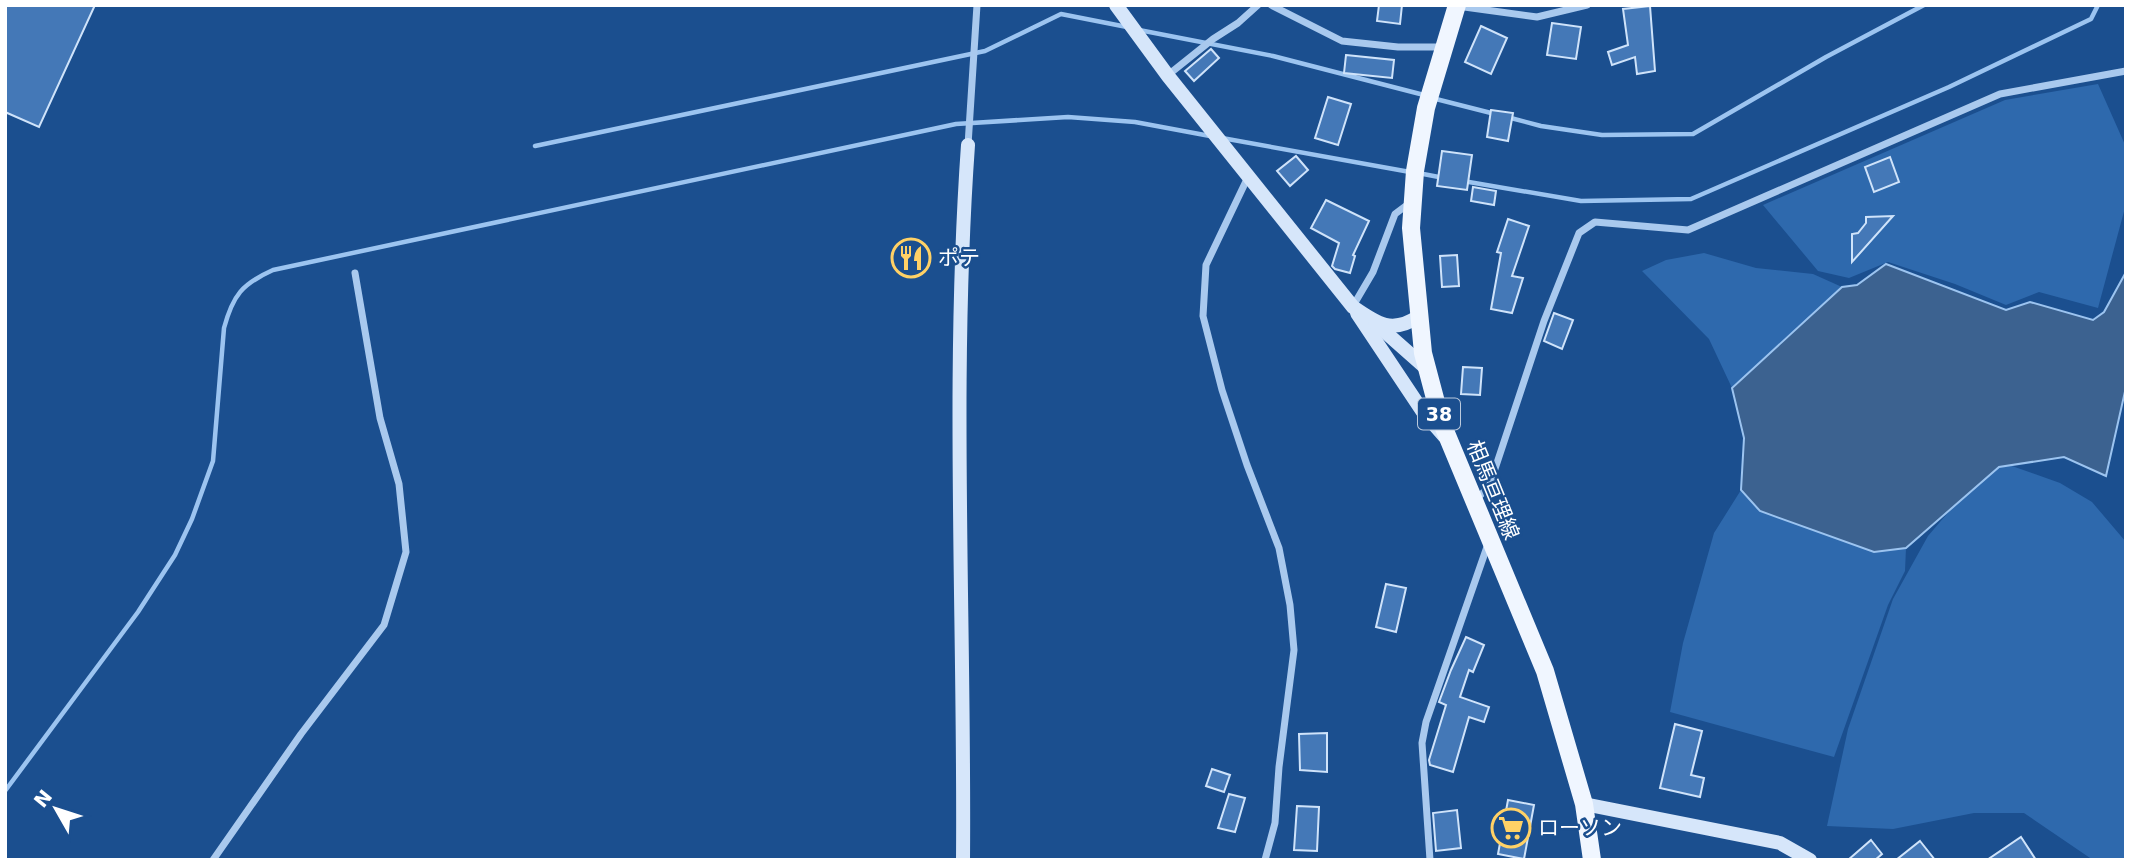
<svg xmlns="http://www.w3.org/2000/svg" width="2131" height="865" font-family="'DejaVu Sans','Noto Sans JP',sans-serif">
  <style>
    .green { fill: #2e69ad }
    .water { fill: #3c6290; stroke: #9cc4f0; stroke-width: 2 }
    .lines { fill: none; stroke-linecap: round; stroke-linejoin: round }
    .stream { stroke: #9cc4f0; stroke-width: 4.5 }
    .building { fill: #4478b7; stroke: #cfe3fa; stroke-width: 2 }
    .street { stroke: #a9c9ee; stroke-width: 7 }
    .secondary { stroke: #d6e6fa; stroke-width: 14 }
    .primary { stroke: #f0f6ff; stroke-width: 18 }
    .labels { text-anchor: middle; stroke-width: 5; stroke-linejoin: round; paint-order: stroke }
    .shield { fill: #1b4f8f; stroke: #bbcadd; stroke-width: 2 }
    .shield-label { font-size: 19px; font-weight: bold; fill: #fff }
    .poi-label { font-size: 21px; fill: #fff; stroke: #1b4f8f; text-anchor: start }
    .street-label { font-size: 21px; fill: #fff; stroke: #1b4f8f }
  </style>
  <rect width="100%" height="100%" fill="#1b4f8f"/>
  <g class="green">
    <polygon points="2098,84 2126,147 2126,204 2098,308 2039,292 2006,305 1955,284 1888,262 1849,278 1818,271 1763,205 2005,100"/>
    <polygon points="1704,253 1756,268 1813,274 1842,287 1732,388 1709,339 1642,271 1666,260"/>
    <polygon points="2012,466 2060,483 2092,502 2126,542 2126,860 2093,860 2024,813 1974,813 1893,829 1827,826 1848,729 1893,599 1928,536 1987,467"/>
    <polygon points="1741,490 1760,511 1874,552 1906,548 1905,571 1888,605 1834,757 1670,712 1683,643 1714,533"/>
  </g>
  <polygon class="water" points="1886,264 2006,310 2030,302 2093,320 2104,312 2126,272 2126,387 2106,476 2064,457 1999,467 1906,548 1874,552 1760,511 1741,490 1744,438 1732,388 1842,287 1857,285"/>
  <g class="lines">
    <g class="stream">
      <polyline points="1139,30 1273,56 1424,95"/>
      <polyline points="1432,98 1495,114"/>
      <polyline points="1507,117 1541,126 1602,135 1693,134 1826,57 1924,5"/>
      <polyline points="1222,138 1410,172"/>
      <polyline points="535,146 985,51 1061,14 1127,27"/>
      <polyline points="1418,173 1444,178"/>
      <polyline points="1463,181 1581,201 1691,199 1949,87 2091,19 2098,5"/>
      <path d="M5 791 138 612 175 555 192 519 213 461 224 328C233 295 242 284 273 270L956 124 1068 117 1135 122 1210 136"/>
    </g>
  </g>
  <g class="building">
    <polygon points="5,5 95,5 39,127 5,112"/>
    <polygon points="1379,5 1402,5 1400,24 1377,21"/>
    <polygon points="1650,6 1655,71 1637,74 1635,57 1612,65 1608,52 1628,45 1623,9"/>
    <polygon points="1552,23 1581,27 1576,59 1547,55"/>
    <polygon points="1481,26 1507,38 1491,74 1465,62"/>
    <polygon points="1211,49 1219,58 1194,81 1185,71"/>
    <polygon points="1346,55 1394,60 1392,78 1344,73"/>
    <polygon points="1328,97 1351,104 1338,145 1315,138"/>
    <polygon points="1491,110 1513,113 1508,141 1487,137"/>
    <polygon points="1442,151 1472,155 1467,190 1437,186"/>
    <polygon points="1296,156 1308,170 1290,186 1277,171"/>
    <polygon points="1890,157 1899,182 1874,192 1865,167"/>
    <polygon points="1473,187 1496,191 1494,205 1471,201"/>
    <polygon points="1326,200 1369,221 1353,255 1355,256 1350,273 1335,269 1332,266 1339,243 1311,228"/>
    <polygon points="1893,216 1852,262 1852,234 1858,233 1866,223 1866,217"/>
    <polygon points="1508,219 1529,226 1512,276 1523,278 1512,313 1491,309 1501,253 1497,252"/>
    <polygon points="1457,255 1459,286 1442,287 1440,256"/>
    <polygon points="1554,313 1573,320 1562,349 1544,341"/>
    <polygon points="1463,367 1482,368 1480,395 1461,394"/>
    <polygon points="1386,584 1406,588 1396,632 1376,627"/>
    <polygon points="1466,637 1484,645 1473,672 1469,670 1460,697 1489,707 1484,722 1469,717 1453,772 1430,765 1429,760 1446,705 1439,702 1451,670"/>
    <polygon points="1675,724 1702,731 1691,775 1704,778 1700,797 1660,788"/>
    <polygon points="1327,733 1327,772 1300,770 1299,734"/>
    <polygon points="1212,769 1230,775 1224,792 1206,786"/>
    <polygon points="1229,794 1245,798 1235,832 1218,828"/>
    <polygon points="1508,800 1534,805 1524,859 1498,854"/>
    <polygon points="1297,806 1319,807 1317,851 1294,850"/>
    <polygon points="1457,810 1461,848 1436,851 1433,813"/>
    <polygon points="2021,837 2036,860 1987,860"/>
    <polygon points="1871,840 1882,854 1875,860 1848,860"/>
    <polygon points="1920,841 1935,860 1896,860"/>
  </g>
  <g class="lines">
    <g class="street">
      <polyline points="1271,5 1342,41 1398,47 1444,47"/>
      <polyline points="1457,6 1537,17 1587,5"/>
      <polyline points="1168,75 1213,39 1238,23 1258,5"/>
      <polyline points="968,145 977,5"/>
      <polyline points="1248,177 1206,265 1203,316 1222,390 1247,465 1279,548 1290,605 1294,650 1279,767 1275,823 1265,860"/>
      <polyline points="1353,306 1373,272 1395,214 1411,202"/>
      <polyline points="1474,501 1489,487 1544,321 1579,233 1595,222 1688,230 2000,94 2126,71"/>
      <polyline points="213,860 301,734 384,625 406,552 399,484 380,418 355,273"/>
      <polyline points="1430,860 1422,743 1426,722 1488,544"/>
    </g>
    <g class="secondary">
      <path d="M1116 5 1168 76 1353 307C1376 323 1392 335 1419 316"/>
      <polyline points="1357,313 1423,412 1444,436"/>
      <polyline points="1375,323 1427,369"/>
      <polyline points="1584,804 1780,843 1810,860"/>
      <path d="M963 860C965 622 951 383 968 145"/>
    </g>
    <polyline class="primary" points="1457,5 1426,108 1415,171 1411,228 1423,353 1441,421 1545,671 1584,804 1592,860"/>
  </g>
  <defs>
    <symbol id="restaurant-ring" viewBox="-11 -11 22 22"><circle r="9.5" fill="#1b4f8f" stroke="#ffd166" stroke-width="1.5"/><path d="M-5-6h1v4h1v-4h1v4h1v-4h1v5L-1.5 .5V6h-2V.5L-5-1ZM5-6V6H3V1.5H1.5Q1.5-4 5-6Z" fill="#ffd166"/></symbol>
    <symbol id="supermarket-ring" viewBox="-11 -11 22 22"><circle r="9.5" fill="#1b4f8f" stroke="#ffd166" stroke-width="1.5"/><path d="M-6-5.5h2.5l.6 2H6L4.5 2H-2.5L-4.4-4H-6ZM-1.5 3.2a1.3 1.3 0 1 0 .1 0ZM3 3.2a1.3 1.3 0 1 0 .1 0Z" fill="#ffd166"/></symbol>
  </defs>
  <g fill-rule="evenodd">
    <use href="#restaurant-ring" x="889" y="236" width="44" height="44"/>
    <use href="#supermarket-ring" x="1489" y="806" width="44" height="44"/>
  </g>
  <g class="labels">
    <rect class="shield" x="1418" y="398.5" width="42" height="31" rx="5"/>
    <g class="shield-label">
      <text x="1439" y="421">38</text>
    </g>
    <g class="poi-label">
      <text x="938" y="265">ポテ</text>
      <text x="1538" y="835">ローソン</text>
    </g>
    <g class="street-label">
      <text transform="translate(1493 490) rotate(68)" y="7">相馬亘理線</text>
    </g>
  </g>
  <rect width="2131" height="865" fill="none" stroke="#ffffff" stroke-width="14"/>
  <g transform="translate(56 809) rotate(309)" stroke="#1b4f8f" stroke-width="5" paint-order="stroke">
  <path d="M0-5L12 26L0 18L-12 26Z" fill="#ffffff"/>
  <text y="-10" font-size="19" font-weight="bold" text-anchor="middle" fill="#ffffff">N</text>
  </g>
</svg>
